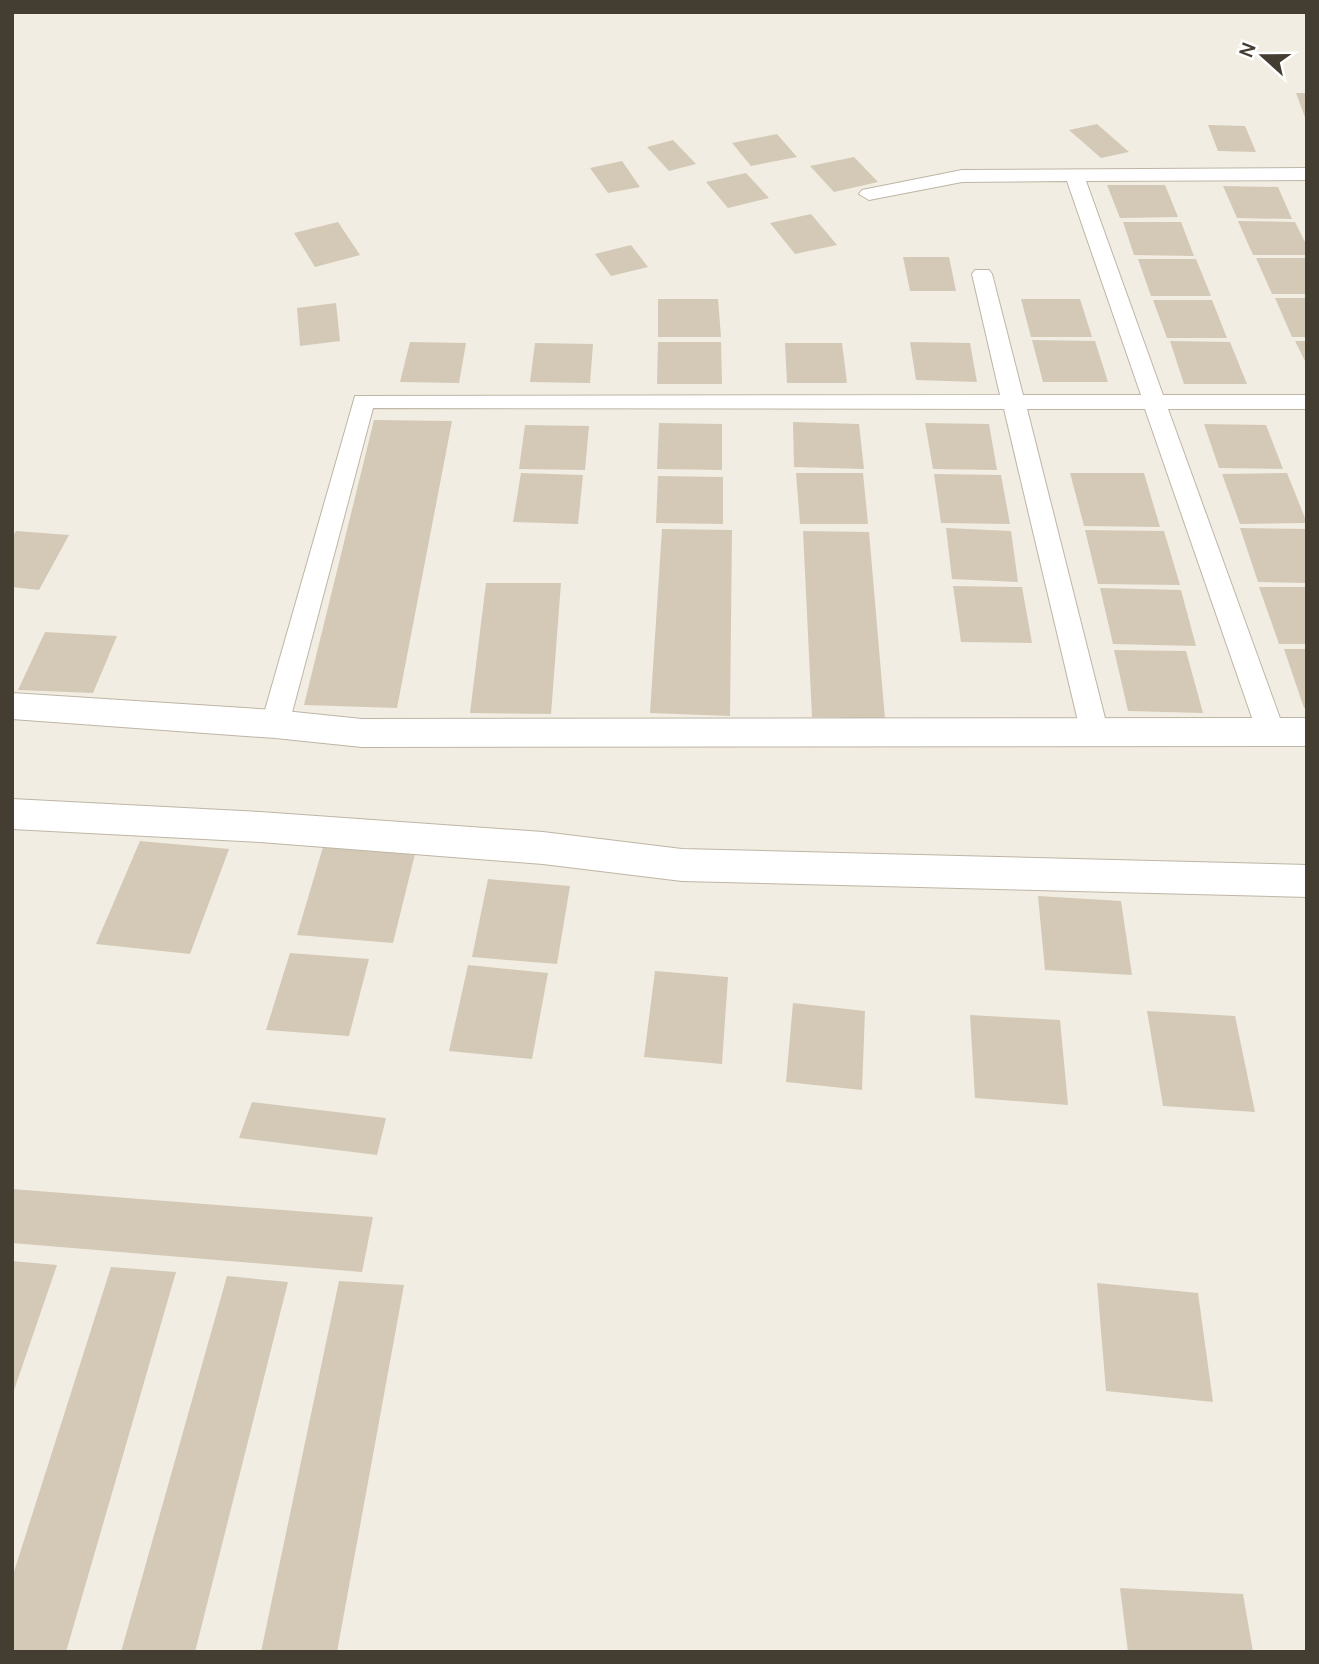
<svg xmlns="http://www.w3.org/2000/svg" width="1319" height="1664" font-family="Manrope,sans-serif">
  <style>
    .building { fill: #d4c9b6 }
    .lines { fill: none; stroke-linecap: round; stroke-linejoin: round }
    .lane-casing { stroke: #beb5a4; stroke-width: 2 }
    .street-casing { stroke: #beb5a4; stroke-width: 2 }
    .lane { fill: #fff; fill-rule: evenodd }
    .street { fill: #fff; fill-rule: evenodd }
  </style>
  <rect width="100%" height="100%" fill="#f2ede2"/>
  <g class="building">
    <polygon points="1296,93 1307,93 1307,120 1306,120"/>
    <polygon points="1097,124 1129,152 1101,158 1069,130"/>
    <polygon points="1208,125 1245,126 1256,152 1218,151"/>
    <polygon points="777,134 797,157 751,166 732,143"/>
    <polygon points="673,140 696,164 669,171 647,147"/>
    <polygon points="854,157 878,182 834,192 810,166"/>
    <polygon points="622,161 640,187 608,193 590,168"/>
    <polygon points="746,173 769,198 728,208 706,182"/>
    <polygon points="1107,185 1165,185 1178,217 1120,218"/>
    <polygon points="1223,186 1278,187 1292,219 1237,218"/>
    <polygon points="811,214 837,245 795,254 770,223"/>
    <polygon points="1238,221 1295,222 1307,246 1307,255 1253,255"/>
    <polygon points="338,222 360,255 315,267 294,233"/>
    <polygon points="1123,222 1181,222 1194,256 1134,255"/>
    <polygon points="631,245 648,267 611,276 595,254"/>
    <polygon points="903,257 949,257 956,291 910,291"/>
    <polygon points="1256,258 1307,258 1307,294 1272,294"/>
    <polygon points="1138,259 1196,259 1211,296 1151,296"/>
    <polygon points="1275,298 1307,298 1307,337 1292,337"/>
    <polygon points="658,299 718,299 721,337 658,337"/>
    <polygon points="1021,299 1080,299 1092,337 1031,337"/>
    <polygon points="1153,300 1212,300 1227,338 1167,338"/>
    <polygon points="336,303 340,341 300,346 297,308"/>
    <polygon points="1032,340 1095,341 1108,382 1043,382"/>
    <polygon points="1170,341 1230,342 1247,384 1184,384"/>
    <polygon points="1295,341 1307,341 1307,365"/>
    <polygon points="410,342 466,343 459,383 400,382"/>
    <polygon points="658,342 721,342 722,384 657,384"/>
    <polygon points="910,342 970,343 977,382 916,380"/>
    <polygon points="535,343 593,344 590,383 530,382"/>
    <polygon points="785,343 842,343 847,383 787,383"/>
    <polygon points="374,420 452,421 397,708 304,705"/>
    <polygon points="793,422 859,424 864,469 794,467"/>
    <polygon points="659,423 722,424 722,470 657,469"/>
    <polygon points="925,423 989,424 997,470 933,469"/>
    <polygon points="1204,424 1266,425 1283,469 1219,468"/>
    <polygon points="525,425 589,426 585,470 519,469"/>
    <polygon points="521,473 583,475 578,524 513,522"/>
    <polygon points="796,473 863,473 868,524 800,524"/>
    <polygon points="1070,473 1144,473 1160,527 1084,526"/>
    <polygon points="1287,473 1307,523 1240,524 1222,474"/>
    <polygon points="934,474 1001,475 1010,524 941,523"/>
    <polygon points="658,476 723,477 723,524 656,523"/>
    <polygon points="946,528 1011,531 1018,582 952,579"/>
    <polygon points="1240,528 1307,529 1307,583 1258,582"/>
    <polygon points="662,529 732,530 730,716 650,713"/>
    <polygon points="1085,530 1164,531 1180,585 1098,584"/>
    <polygon points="16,531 69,535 39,590 12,587 12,538"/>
    <polygon points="803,531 869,532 885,719 812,717"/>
    <polygon points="486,583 561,583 551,714 470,713"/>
    <polygon points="953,586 1022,587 1032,643 961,642"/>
    <polygon points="1259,587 1307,587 1307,644 1279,644"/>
    <polygon points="1100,588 1181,590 1196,646 1113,644"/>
    <polygon points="45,632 117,636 93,693 18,690"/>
    <polygon points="1284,649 1307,649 1307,708 1304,708"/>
    <polygon points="1114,650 1186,651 1203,713 1128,711"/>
    <polygon points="140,841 229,849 190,954 96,944"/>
    <polygon points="323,847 415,854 393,943 297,935"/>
    <polygon points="488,879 570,886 557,964 472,957"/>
    <polygon points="1038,896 1121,901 1132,975 1045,970"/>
    <polygon points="290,953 369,959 349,1036 266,1030"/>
    <polygon points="468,965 548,973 532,1059 449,1051"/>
    <polygon points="655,971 728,977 722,1064 644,1057"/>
    <polygon points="793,1003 865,1011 862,1090 786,1082"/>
    <polygon points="1147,1011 1235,1016 1255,1112 1163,1106"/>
    <polygon points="970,1015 1060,1020 1068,1105 975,1098"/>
    <polygon points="252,1102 386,1118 377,1155 239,1138"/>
    <polygon points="12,1189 373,1217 362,1272 12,1243"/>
    <polygon points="12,1261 57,1265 13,1393 12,1393"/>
    <polygon points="111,1267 176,1272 66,1652 12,1652 12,1578"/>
    <polygon points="227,1276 288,1282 195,1652 121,1652"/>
    <polygon points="339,1281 404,1285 337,1652 261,1652"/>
    <polygon points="1097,1283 1198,1293 1213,1402 1106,1391"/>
    <polygon points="1120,1588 1243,1594 1253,1652 1128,1652"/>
  </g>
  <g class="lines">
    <defs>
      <polygon id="lane" points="1307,168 1307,180 1086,181 1163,395 1307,395 1307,409 1168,409 1285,732 1281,740 1271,743 1261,740 1257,732 1145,409 1027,409 1109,734 1105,742 1095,745 1085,742 1081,734 1004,409 373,408 289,724 285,731 275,735 265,731 261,724 355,396 1000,395 972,274 975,270 989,270 992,274 1023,395 1141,395 1067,181 962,182 869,200 859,194 862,190 962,170"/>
      <g id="street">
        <polygon points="12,693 275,710 362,719 1307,718 1307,746 362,747 275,738 12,719"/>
        <polygon points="12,799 260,812 543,832 682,849 1307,865 1307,897 682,881 543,864 260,842 12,829"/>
      </g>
    </defs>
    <use href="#lane" class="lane-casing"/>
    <use href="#street" class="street-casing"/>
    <use href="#lane" class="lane"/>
    <use href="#street" class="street"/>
  </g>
  <rect width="1319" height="1664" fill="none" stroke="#443d32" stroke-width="28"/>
  <g transform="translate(1263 56) rotate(291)" stroke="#ffffff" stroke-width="5" paint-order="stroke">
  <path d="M0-5L12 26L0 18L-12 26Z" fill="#443d32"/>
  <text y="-10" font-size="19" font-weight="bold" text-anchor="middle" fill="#443d32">N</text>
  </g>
</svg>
